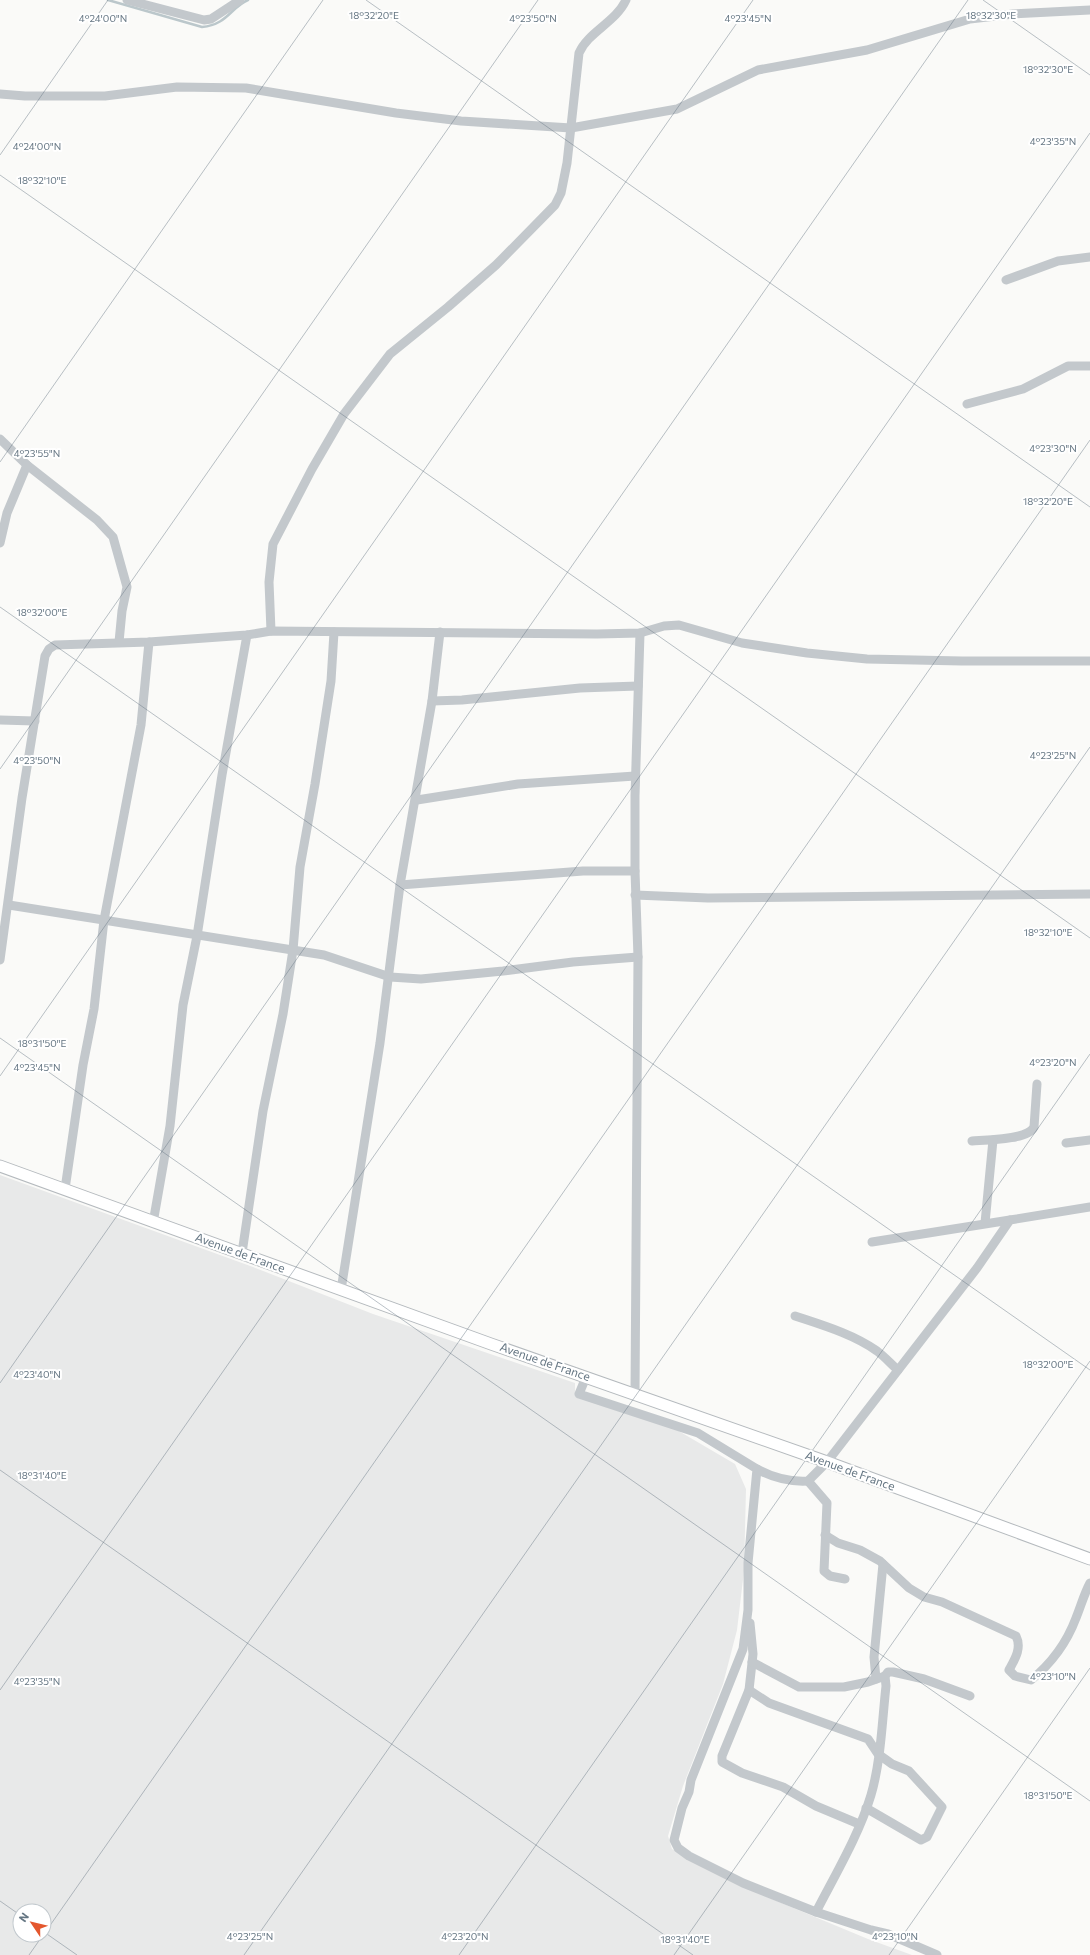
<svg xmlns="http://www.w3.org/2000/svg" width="1090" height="1955" font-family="Commissioner,sans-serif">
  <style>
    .built { fill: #e8e9e9; fill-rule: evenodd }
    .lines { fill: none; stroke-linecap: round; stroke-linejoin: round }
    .stream { stroke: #bbc7cb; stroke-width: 2.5 }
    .major-casing { stroke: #b5babe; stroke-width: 13 }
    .minor { stroke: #c3c8cc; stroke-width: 9 }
    .major { stroke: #fff; stroke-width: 11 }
    .ticks { fill: none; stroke: #657683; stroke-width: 1; stroke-opacity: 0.45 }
    .labels { text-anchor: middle; stroke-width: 4; stroke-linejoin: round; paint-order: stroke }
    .street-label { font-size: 12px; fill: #657683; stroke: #fff }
    .ticks-label { font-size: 10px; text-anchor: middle; fill: #657683; stroke: #fff; stroke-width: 4; stroke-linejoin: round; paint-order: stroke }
  </style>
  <rect width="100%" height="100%" fill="#fafaf8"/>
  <path class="built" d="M0 1175 253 1267 373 1314 575 1383V1396L677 1430 735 1464 746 1489 744 1571 737 1630 723 1684 683 1786 668 1836 672 1849 702 1866 767 1897 868 1939 912 1955H0ZM20 1911H44V1935H20Z"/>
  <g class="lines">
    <path class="stream" d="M108 0 202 27C227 25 231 7 248 0"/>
    <defs>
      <polyline id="major" points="0,1166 491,1344 827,1462 1090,1559"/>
    </defs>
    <use href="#major" class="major-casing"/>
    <g class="minor">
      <polyline points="127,0 204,20 211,19 240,0"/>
      <polyline points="0,94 25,96 105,96 177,87 246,88 396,113 461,121 571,128 677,109 758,70 867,50 970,19 1013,14 1090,10"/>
      <polyline points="1006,280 1058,261 1090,257"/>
      <polyline points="967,404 1023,389 1068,366 1090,366"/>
      <polyline points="0,439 27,465 97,520 113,537 127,587 122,611 119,642"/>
      <polyline points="0,543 7,513 27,465"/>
      <path d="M271 631 269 582 273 544 312 469 344 414 390 354 448 307 496 265 555 205 561 193 567 163 579 53C588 32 616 22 626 0"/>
      <polyline points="432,701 462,700 580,688 638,686"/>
      <polyline points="0,720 35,721"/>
      <polyline points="417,800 518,784 635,776"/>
      <polyline points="400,885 583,871 635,871"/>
      <polyline points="635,895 708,898 1090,894"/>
      <polyline points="9,905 324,955 390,977 421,979 503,971 573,962 638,957"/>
      <polyline points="0,960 22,798 45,656 49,649 55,645 149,642 247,635 271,631 597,634 640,633 664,626 679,625 742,643 807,653 867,659 962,661 1090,661"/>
      <path d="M972 1141C986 1140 1028 1140 1034 1127L1037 1084"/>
      <polyline points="1066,1143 1090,1140"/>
      <polyline points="65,1189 83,1065 94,1009 104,920 141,725 149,642"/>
      <polyline points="153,1223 170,1126 183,1005 197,936 222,775 247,635"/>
      <polyline points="985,1223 993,1140"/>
      <polyline points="872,1242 1010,1220"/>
      <polyline points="242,1253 263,1111 283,1014 293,950 300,867 315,784 331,681 334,632"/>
      <polyline points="341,1290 380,1043 400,885 432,701 440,632"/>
      <path d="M795 1316C822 1325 853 1334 877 1351 885 1357 891 1364 898 1370"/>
      <polyline points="586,1377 579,1394 698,1433 757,1469 748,1563 748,1610 743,1649 691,1780 689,1792 682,1808 674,1840 678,1848 689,1856 743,1883 816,1912 871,1930 888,1934 937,1955"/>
      <polyline points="635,1394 638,957 635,871 635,796 640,633"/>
      <path d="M757 1469C773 1478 790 1482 808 1481L827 1462 977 1268 1010 1220 1090 1207"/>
      <polyline points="808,1481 827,1503 824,1571 830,1576 845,1579"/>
      <path d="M825 1535 838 1543 860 1550 880 1561 909 1588 924 1597 942 1602 1016 1636C1022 1648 1015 1659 1009 1670L1015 1676 1031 1680C1052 1663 1067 1642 1076 1618 1081 1606 1084 1594 1090 1583"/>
      <polyline points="750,1623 753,1654 749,1690 722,1756 722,1762 742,1773 783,1787 816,1806 859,1824"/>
      <polyline points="752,1662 799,1687 844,1687 868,1682 885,1676"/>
      <polyline points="876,1679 874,1657 883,1564"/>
      <polyline points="749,1690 769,1703 868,1739 878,1754 892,1764 909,1771 942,1807 927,1837 921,1840 866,1808"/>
      <path d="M816 1912C835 1875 859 1835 871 1795 881 1761 882 1722 886 1686L885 1676 888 1672H893L924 1679 970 1696"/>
    </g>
    <use href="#major" class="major"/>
  </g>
  <path class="ticks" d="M366 0 1090 507M983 0 1090 75M0 155 108 0M0 175 1090 938M0 462 323 0M0 607 1090 1370M0 769 538 0M0 1038 1090 1801M0 1076 753 0M0 1383 968 0M0 1470 693 1955M0 1690 1090 133M0 1901 20 1915M44 1932 77 1955M44 1934 1090 440M29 1955 43 1935M244 1955 1090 747M459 1955 1090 1054M674 1955 1090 1361M889 1955 1090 1668"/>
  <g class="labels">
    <g class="street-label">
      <text transform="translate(240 1253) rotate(20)" y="4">Avenue de France</text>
      <text transform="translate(545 1362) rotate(19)" y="4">Avenue de France</text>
      <text transform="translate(850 1471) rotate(20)" y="4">Avenue de France</text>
    </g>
  </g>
  <g class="ticks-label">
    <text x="374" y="19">18°32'20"E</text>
    <text x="991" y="19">18°32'30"E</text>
    <text x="103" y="22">4°24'00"N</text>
    <text x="533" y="22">4°23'50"N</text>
    <text x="748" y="22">4°23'45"N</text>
    <text x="1048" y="73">18°32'30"E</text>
    <text x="1053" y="145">4°23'35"N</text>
    <text x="37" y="150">4°24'00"N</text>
    <text x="42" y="184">18°32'10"E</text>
    <text x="1053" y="452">4°23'30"N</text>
    <text x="37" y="457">4°23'55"N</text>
    <text x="1048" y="505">18°32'20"E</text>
    <text x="42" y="616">18°32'00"E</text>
    <text x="1053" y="759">4°23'25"N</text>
    <text x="37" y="764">4°23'50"N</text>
    <text x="1048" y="936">18°32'10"E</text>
    <text x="42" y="1047">18°31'50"E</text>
    <text x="1053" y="1066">4°23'20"N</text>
    <text x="37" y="1071">4°23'45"N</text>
    <text x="1048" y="1368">18°32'00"E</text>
    <text x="37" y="1378">4°23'40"N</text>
    <text x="42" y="1479">18°31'40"E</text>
    <text x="1053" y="1680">4°23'10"N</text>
    <text x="37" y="1685">4°23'35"N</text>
    <text x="1048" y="1799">18°31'50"E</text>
    <text x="250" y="1940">4°23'25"N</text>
    <text x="465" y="1940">4°23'20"N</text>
    <text x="895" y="1940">4°23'10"N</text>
    <text x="685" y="1943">18°31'40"E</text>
  </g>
  <g transform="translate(32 1923) rotate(305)"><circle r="19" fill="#ffffff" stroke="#c1c8cd"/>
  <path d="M0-3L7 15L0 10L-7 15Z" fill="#e4572e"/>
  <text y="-6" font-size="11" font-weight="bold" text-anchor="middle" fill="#657683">N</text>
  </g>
</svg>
